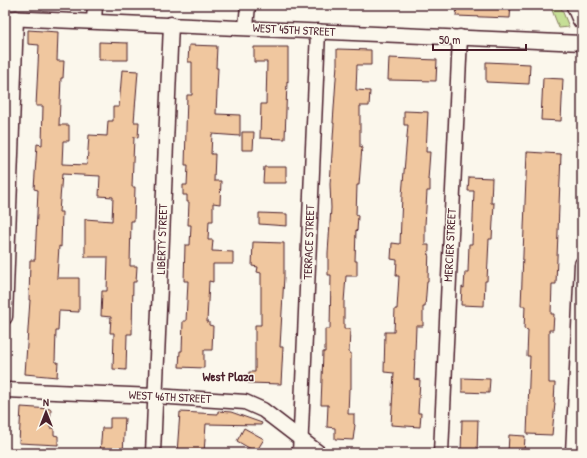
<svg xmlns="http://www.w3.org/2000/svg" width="587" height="458" font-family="'Patrick Hand',sans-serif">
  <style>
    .green { fill: #c6df96; stroke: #887f60 }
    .building { fill: #f0c79f; stroke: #4a1f2b }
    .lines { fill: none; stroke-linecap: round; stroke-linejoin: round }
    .street-casing { stroke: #4a1f2b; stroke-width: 17 }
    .secondary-casing { stroke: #4a1f2b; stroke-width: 22 }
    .street { stroke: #fbf7ec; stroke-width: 14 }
    .secondary { stroke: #fbf7ec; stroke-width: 19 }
    .labels { text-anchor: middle; stroke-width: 3; stroke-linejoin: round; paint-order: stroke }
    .street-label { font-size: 12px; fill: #4a1f2b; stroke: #fbf7ec }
    .neighbourhood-label { font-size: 13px; font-weight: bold; fill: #4a1f2b; stroke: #fbf7ec }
  </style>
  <rect width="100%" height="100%" fill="#fbf7ec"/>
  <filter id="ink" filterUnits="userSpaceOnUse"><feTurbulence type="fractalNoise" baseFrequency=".025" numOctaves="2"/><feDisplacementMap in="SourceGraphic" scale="8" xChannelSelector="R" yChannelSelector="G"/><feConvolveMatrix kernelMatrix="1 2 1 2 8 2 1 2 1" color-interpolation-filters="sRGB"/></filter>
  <g filter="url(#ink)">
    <polygon class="green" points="550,5 560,5 569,27 559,28"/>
    <g class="building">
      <polygon points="457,5 511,5 510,18 456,16"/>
      <polygon points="28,30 58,32 57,61 64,61 63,78 61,78 59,125 69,125 69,141 63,141 62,164 87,165 89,135 107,136 108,121 113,121 113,107 119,107 122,70 138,71 134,122 139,122 138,138 134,137 132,187 135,187 134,221 131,221 130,266 137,266 136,282 133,282 132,334 127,334 126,370 113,369 114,333 110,333 111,317 101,316 102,291 107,291 108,257 85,257 85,219 112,221 113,197 99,196 100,176 62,174 59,212 62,212 61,247 59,246 57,278 79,278 79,312 59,311 58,331 56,331 55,362 58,362 57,377 25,374 30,300 29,300 30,260 35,260 38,190 34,189 37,144 42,145 43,106 36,106 39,45 28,44"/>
      <polygon points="99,42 128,43 128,60 99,60"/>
      <polygon points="189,45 217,46 216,68 218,68 216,114 240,115 240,136 212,134 211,154 215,154 214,181 221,181 220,204 213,203 213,221 209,221 208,240 213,240 212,251 233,252 233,264 213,264 213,282 209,281 207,322 209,322 209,325 213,326 212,350 204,350 204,368 179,367 180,351 182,351 183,321 186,321 188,281 184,281 185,245 190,245 191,225 188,225 189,202 187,202 187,195 183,195 183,185 187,185 188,165 185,165 187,95 192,95 192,62 188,62"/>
      <polygon points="254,47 288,47 288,82 287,81 285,139 260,138 261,104 266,104 267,62 254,62"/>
      <polygon points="337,49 371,50 371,65 357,65 356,90 370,91 369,106 360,106 360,147 362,147 359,185 357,185 356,215 358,216 357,231 356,230 355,261 357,261 357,276 346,276 344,302 344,329 350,329 349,353 351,353 351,389 349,389 348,414 354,414 354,424 355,425 353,440 335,439 335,428 327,427 328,405 321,405 323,352 325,352 325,329 330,329 331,275 328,275 328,253 331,208 330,184 334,123 333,123 337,64"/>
      <polygon points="389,58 437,60 436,81 388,80"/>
      <polygon points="486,62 530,64 529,84 486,82"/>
      <polygon points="543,78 563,79 561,121 541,120"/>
      <polygon points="404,111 428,112 426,152 430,152 428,180 430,180 430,191 427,191 425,225 425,245 429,245 428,281 427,281 425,307 423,307 423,326 416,326 414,379 420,380 418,413 421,413 420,427 391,425 394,373 384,372 385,332 394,332 395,309 397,309 399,276 396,276 397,260 391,259 392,243 400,244 402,195 408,125 404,125"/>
      <polygon points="242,132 254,132 253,150 242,150"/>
      <polygon points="527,152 561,154 556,284 552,284 551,314 554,314 553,330 549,330 549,383 555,383 554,403 555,403 552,435 527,434 530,356 527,356 528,330 524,329 525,306 521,306"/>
      <polygon points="264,167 286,167 286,183 263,183"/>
      <polygon points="469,177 492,178 491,203 494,203 492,239 489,239 487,281 485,281 484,306 461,305 462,287 464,288 465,272 468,272 469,244 472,244 474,191 468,191"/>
      <polygon points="259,213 287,214 287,226 259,224"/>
      <polygon points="253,242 284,243 284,276 280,347 283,347 281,384 248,383 249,372 255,372 255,325 261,325 261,273 257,272 258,267 252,266"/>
      <polygon points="462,378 490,379 489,393 462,392"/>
      <polygon points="21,407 51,409 50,428 54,428 54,435 58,436 58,445 19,443"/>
      <polygon points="218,411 231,412 262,423 261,425 206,424 204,453 177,453 180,412 218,414"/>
      <polygon points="110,418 125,418 123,453 100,453 102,428 110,428"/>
      <polygon points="462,420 478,420 477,453 461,453"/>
      <polygon points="244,428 264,439 256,452 237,441"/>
      <polygon points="509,435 525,436 524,453 508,453"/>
    </g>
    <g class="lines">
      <defs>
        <g id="street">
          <polyline points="5,18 582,43"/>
          <polyline points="94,21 95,5"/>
          <polyline points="246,27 248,5"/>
          <polyline points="5,317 16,18"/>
          <polyline points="5,390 155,396 245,402 263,410 319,453"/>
          <polyline points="153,453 171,24"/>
          <polyline points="300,453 318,31"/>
          <polyline points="441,453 460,37"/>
          <polyline points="573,453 582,264"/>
        </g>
        <polyline id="secondary" points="576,5 582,19"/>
      </defs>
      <use href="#street" class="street-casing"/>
      <use href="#secondary" class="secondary-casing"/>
      <use href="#street" class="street"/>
      <use href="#secondary" class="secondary"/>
    </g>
  </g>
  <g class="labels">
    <g class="street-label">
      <text transform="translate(294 30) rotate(3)" y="4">WEST 45TH STREET</text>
      <text transform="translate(162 239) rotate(-88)" y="4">LIBERTY STREET</text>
      <text transform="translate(309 242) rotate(-88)" y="4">TERRACE STREET</text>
      <text transform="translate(450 245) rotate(-87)" y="4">MERCIER STREET</text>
      <text transform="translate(170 397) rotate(3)" y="4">WEST 46TH STREET</text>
    </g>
    <g class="neighbourhood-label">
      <text x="228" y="381">West Plaza</text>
    </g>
  </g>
  <rect width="587" height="458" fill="none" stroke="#fbf7ec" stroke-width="20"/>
  <rect x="10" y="10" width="567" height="438" fill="none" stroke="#4a1f2b" stroke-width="1.5" filter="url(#ink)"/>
  <g transform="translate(46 412)" stroke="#fbf7ec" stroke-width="3" paint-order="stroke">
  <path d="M0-3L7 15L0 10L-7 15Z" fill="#4a1f2b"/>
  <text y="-6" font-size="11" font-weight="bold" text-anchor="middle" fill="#4a1f2b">N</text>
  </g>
  <path d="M433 44v6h93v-6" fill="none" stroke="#4a1f2b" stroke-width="2"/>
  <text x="439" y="44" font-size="12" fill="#4a1f2b" stroke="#fbf7ec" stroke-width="3" paint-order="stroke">50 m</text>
</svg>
